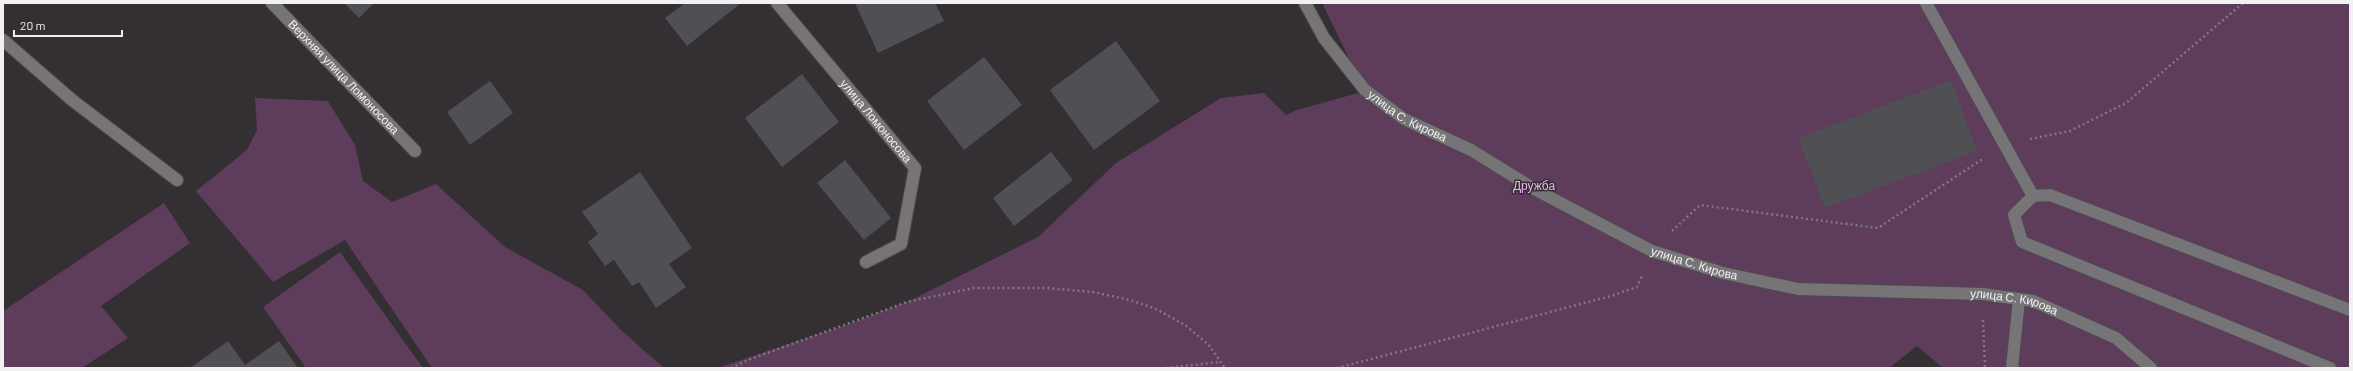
<svg xmlns="http://www.w3.org/2000/svg" width="2353" height="371" font-family="Barlow,sans-serif">
  <style>
    .green { fill: #5d3c5c }
    .building { fill: #505054 }
    .lines { fill: none; stroke-linecap: round; stroke-linejoin: round }
    .lane-casing { stroke: #4e4c4e; stroke-width: 14 }
    .street-casing { stroke: #4e4c4e; stroke-width: 14 }
    .secondary-casing { stroke: #4e4c4e; stroke-width: 14 }
    .path { stroke: #7d7a7c; stroke-width: 2.5; stroke-dasharray: 2 3; stroke-linecap: butt }
    .lane { stroke: #777477; stroke-width: 12 }
    .street { stroke: #777477; stroke-width: 12 }
    .secondary { stroke: #777477; stroke-width: 12 }
    .labels { text-anchor: middle; stroke-width: 3; stroke-linejoin: round; paint-order: stroke }
    .street-label { font-size: 12px; fill: #f2f0f2; stroke: #332f32 }
    .park-label { font-size: 12px; fill: #f2afef; stroke: #332f32 }
  </style>
  <rect width="100%" height="100%" fill="#332f32"/>
  <g class="green">
    <polygon points="1322,3 2350,3 2350,368 1943,368 1917,346 1889,368 717,368 846,325 907,302 1038,237 1116,163 1221,98 1264,93 1286,115 1297,110 1365,91"/>
    <polygon points="255,98 328,101 355,145 363,181 392,202 436,184 505,247 583,290 622,331 664,368 432,368 345,240 273,282 196,191 247,150 257,130"/>
    <polygon points="164,203 190,243 101,306 128,338 82,368 3,368 3,311"/>
    <polygon points="340,252 423,368 306,368 263,307"/>
  </g>
  <g class="building">
    <polygon points="344,3 374,3 359,18"/>
    <polygon points="685,3 741,3 687,46 665,18"/>
    <polygon points="855,3 935,3 944,21 878,53"/>
    <polygon points="1116,41 1160,101 1094,150 1050,90"/>
    <polygon points="984,57 1022,105 964,150 927,101"/>
    <polygon points="802,74 839,122 782,167 745,118"/>
    <polygon points="1951,80 1977,151 1825,208 1798,138"/>
    <polygon points="490,81 513,113 470,145 447,112"/>
    <polygon points="1051,152 1073,180 1014,226 993,198"/>
    <polygon points="845,160 891,218 864,240 817,183"/>
    <polygon points="640,172 692,248 669,264 686,287 656,308 639,282 632,286 614,260 605,266 588,242 598,234 582,212"/>
    <polygon points="228,341 245,365 279,341 298,368 190,368"/>
  </g>
  <g class="lines">
    <defs>
      <g id="lane">
        <polyline points="1926,3 2033,196"/>
        <polyline points="3,40 72,100 177,180"/>
        <polyline points="2012,368 2019,299"/>
      </g>
      <g id="street">
        <path id="s1" d="M272 3 415 151"/>
        <path id="s2" d="M777 3 915 168 901 244 866 262"/>
        <polyline points="2330,368 2022,242 2014,215 2033,196 2050,195 2350,310"/>
      </g>
      <g id="secondary">
        <path id="s3" d="M1305 3 1324 38 1365 90 1404 119 1471 150 1536 190 1652 251 1723 273 1798 289 1983 294 2033 301 2116 338 2151 368"/>
      </g>
    </defs>
    <use href="#lane" class="lane-casing"/>
    <use href="#street" class="street-casing"/>
    <use href="#secondary" class="secondary-casing"/>
    <g class="path">
      <polyline points="2030,139 2070,131 2126,103 2243,3"/>
      <polyline points="1672,231 1700,205 1878,228 1984,158"/>
      <polyline points="1983,320 1985,368"/>
      <polyline points="731,368 748,360 907,302 974,288 1047,288 1093,292 1130,300 1156,309 1185,325 1208,344 1225,368"/>
      <polyline points="1166,368 1220,362"/>
      <polyline points="1337,368 1611,296 1637,287 1643,274"/>
    </g>
    <use href="#lane" class="lane"/>
    <use href="#street" class="street"/>
    <use href="#secondary" class="secondary"/>
  </g>
  <g class="labels">
    <g class="street-label">
      <text dy="4" stroke="none"><textPath href="#s1" startOffset="103">Верхняя улица Ломоносова</textPath></text>
      <text dy="4" stroke="none"><textPath href="#s3" startOffset="156">улица С. Кирова</textPath></text>
      <text dy="4" stroke="none"><textPath href="#s2" startOffset="154">улица Ломоносова</textPath></text>
      <text dy="4" stroke="none"><textPath href="#s3" startOffset="480">улица С. Кирова</textPath></text>
      <text dy="4" stroke="none"><textPath href="#s3" startOffset="804">улица С. Кирова</textPath></text>
    </g>
    <g class="park-label">
      <text x="1534" y="190">Дружба</text>
    </g>
  </g>
  <rect width="2353" height="371" fill="none" stroke="#f2f0f2" stroke-width="8"/>
  <path d="M14 30v6h108v-6" fill="none" stroke="#f2f0f2" stroke-width="2"/>
  <text x="20" y="30" font-size="12" fill="#f2f0f2" stroke="#332f32" stroke-width="3" paint-order="stroke">20 m</text>
</svg>
